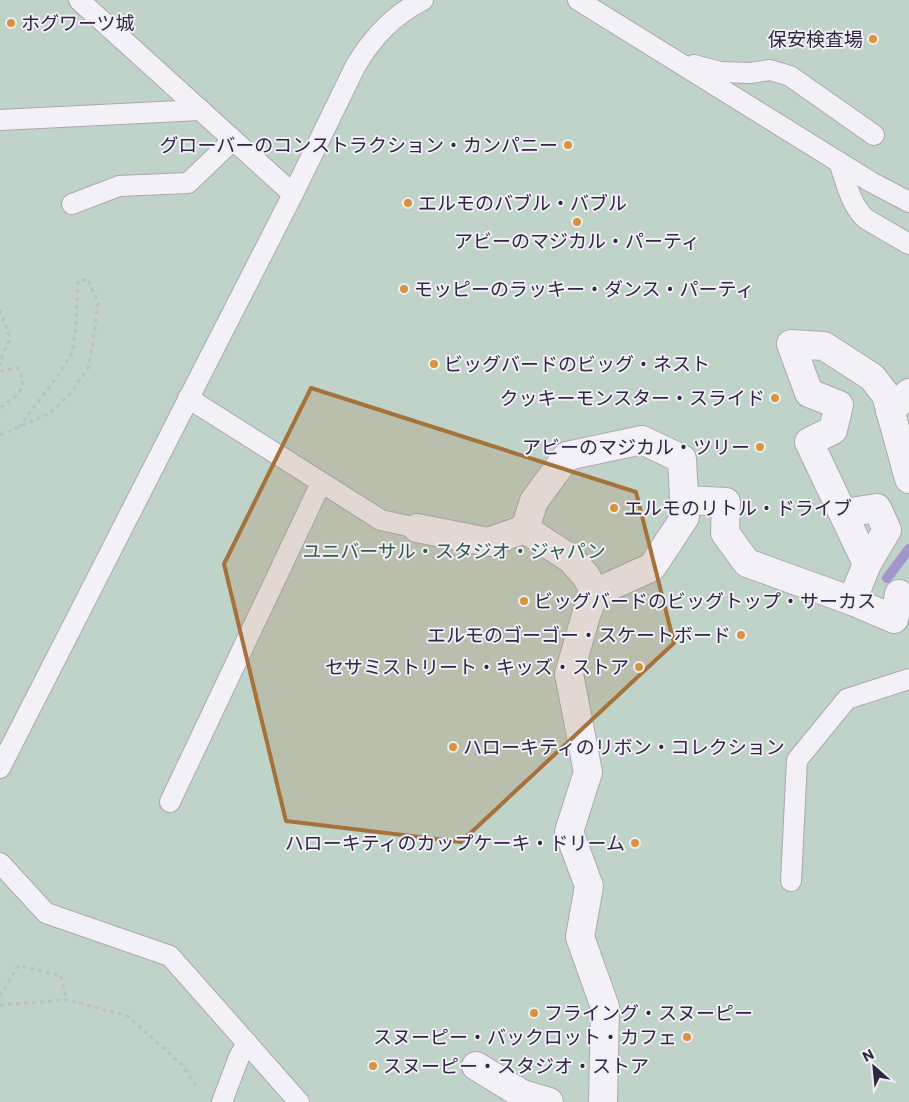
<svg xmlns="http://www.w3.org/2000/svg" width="909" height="1102" font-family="Commissioner,'Noto Sans JP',sans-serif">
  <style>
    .green { fill: #bfd3c8 }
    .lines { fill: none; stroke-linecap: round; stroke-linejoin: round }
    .stream { stroke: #a296cc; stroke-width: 10 }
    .lane-casing { stroke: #aca7b7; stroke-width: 22 }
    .street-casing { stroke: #aca7b7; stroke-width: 30 }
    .path { stroke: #c0bcc8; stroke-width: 3; stroke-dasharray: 4 4; stroke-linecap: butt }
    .lane { stroke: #f3f1f7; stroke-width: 20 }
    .street { stroke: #f3f1f7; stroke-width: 28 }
    .marked { fill: #a5723c; fill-opacity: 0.2; stroke: #a5723c; stroke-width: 4; stroke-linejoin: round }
    .poi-dot { fill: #d7923a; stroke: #f0eef6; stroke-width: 2 }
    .labels { text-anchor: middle; stroke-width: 4; stroke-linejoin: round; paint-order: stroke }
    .poi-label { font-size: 19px; fill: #2f2641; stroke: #f0eef6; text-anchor: start }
    .park-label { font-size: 19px; fill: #335d49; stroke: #f0eef6 }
  </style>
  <rect width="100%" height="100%" fill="#e2dee9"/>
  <rect class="green" x="0" y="0" width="909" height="1102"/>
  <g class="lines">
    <polyline class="stream" points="887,578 909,549"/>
    <defs>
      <g id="lane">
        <polyline points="79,0 293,194"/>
        <polyline points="578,0 871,182 909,202"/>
        <polyline points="694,65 720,72 750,73 770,70 790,76 874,135"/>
        <polyline points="0,120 200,110"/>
        <path d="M839 162C846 181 850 205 866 219L909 244"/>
        <polyline points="72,204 119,186 188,183 233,140"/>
        <polyline points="188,398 381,520 417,528"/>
        <path d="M0 768 293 194 356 65C373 37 393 15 423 0"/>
        <polyline points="170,802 321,483"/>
        <polyline points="0,863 46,913 170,956 299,1102"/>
        <polyline points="791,881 797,760 847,699 909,679"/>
        <polyline points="222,1102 239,1057 247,1043"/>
      </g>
      <g id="street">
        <polyline points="890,411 909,393"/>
        <polyline points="685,500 726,502 725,533 747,563 852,601 894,619 899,594 909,601"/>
        <polyline points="844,513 877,508 887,530 867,564"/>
        <polyline points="417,528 488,542 525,529"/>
        <polyline points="595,593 586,576 571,559 525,529 534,501 567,456 642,440 682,459 685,517 652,567 595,593 587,612 569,674 588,772 569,832 589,886 580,937 605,1007 603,1102"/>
        <polyline points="852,601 867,564 809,442 833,430 839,405 809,393 791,344 824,346 872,377 886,395 909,479"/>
        <polyline points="476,1066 522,1094 549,1102"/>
      </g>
    </defs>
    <use href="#lane" class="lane-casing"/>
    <use href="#street" class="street-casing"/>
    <g class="path">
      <polyline points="0,310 10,338 0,361"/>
      <path d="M0 362 1 371 18 368C29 390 17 396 0 408"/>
      <polyline points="0,435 19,427 50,413 70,394 88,368 92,349 98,303 88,279 78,281 76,326 72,353 57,377 19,427"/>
      <polyline points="0,996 19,965 61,976 67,1000"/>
      <polyline points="0,1005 67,1000 128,1016 182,1065 198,1089"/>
    </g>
    <use href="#lane" class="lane"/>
    <use href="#street" class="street"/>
  </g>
  <path class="marked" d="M311 388 636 492 674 643 461 842 286 821 224 564Z"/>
  <g class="poi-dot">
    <circle cx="11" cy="23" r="5"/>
    <circle cx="873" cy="39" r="5"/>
    <circle cx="568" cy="145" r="5"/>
    <circle cx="408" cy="203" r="5"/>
    <circle cx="577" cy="222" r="5"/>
    <circle cx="404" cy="289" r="5"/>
    <circle cx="434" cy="364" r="5"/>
    <circle cx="775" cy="398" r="5"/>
    <circle cx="760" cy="447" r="5"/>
    <circle cx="614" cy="508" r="5"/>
    <circle cx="524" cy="601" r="5"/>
    <circle cx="741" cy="635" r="5"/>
    <circle cx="639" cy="667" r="5"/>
    <circle cx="453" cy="747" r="5"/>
    <circle cx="635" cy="843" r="5"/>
    <circle cx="534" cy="1013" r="5"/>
    <circle cx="687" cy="1037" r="5"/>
    <circle cx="373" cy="1066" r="5"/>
  </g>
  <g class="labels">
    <g class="poi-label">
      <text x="21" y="30">ホグワーツ城</text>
      <text x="863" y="46" text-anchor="end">保安検査場</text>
      <text x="558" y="152" text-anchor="end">グローバーのコンストラクション・カンパニー</text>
      <text x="418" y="210">エルモのバブル・バブル</text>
      <text x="577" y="248" text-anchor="middle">アビーのマジカル・パーティ</text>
      <text x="414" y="296">モッピーのラッキー・ダンス・パーティ</text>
      <text x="444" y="371">ビッグバードのビッグ・ネスト</text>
      <text x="765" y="405" text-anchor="end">クッキーモンスター・スライド</text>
      <text x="750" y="454" text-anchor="end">アビーのマジカル・ツリー</text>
      <text x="624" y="515">エルモのリトル・ドライブ</text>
      <text x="534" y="608">ビッグバードのビッグトップ・サーカス</text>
      <text x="731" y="642" text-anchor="end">エルモのゴーゴー・スケートボード</text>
      <text x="629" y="674" text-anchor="end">セサミストリート・キッズ・ストア</text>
      <text x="463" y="754">ハローキティのリボン・コレクション</text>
      <text x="625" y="850" text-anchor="end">ハローキティのカップケーキ・ドリーム</text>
      <text x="544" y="1020">フライング・スヌーピー</text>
      <text x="677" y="1044" text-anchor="end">スヌーピー・バックロット・カフェ</text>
      <text x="383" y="1073">スヌーピー・スタジオ・ストア</text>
    </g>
    <g class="park-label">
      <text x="454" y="558">ユニバーサル・スタジオ・ジャパン</text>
    </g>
  </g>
  <g transform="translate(874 1067) rotate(333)" stroke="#f0eef6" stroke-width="4" paint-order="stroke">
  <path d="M0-4L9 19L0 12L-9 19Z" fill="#2f2641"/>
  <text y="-8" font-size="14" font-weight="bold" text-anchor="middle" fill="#2f2641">N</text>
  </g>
</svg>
